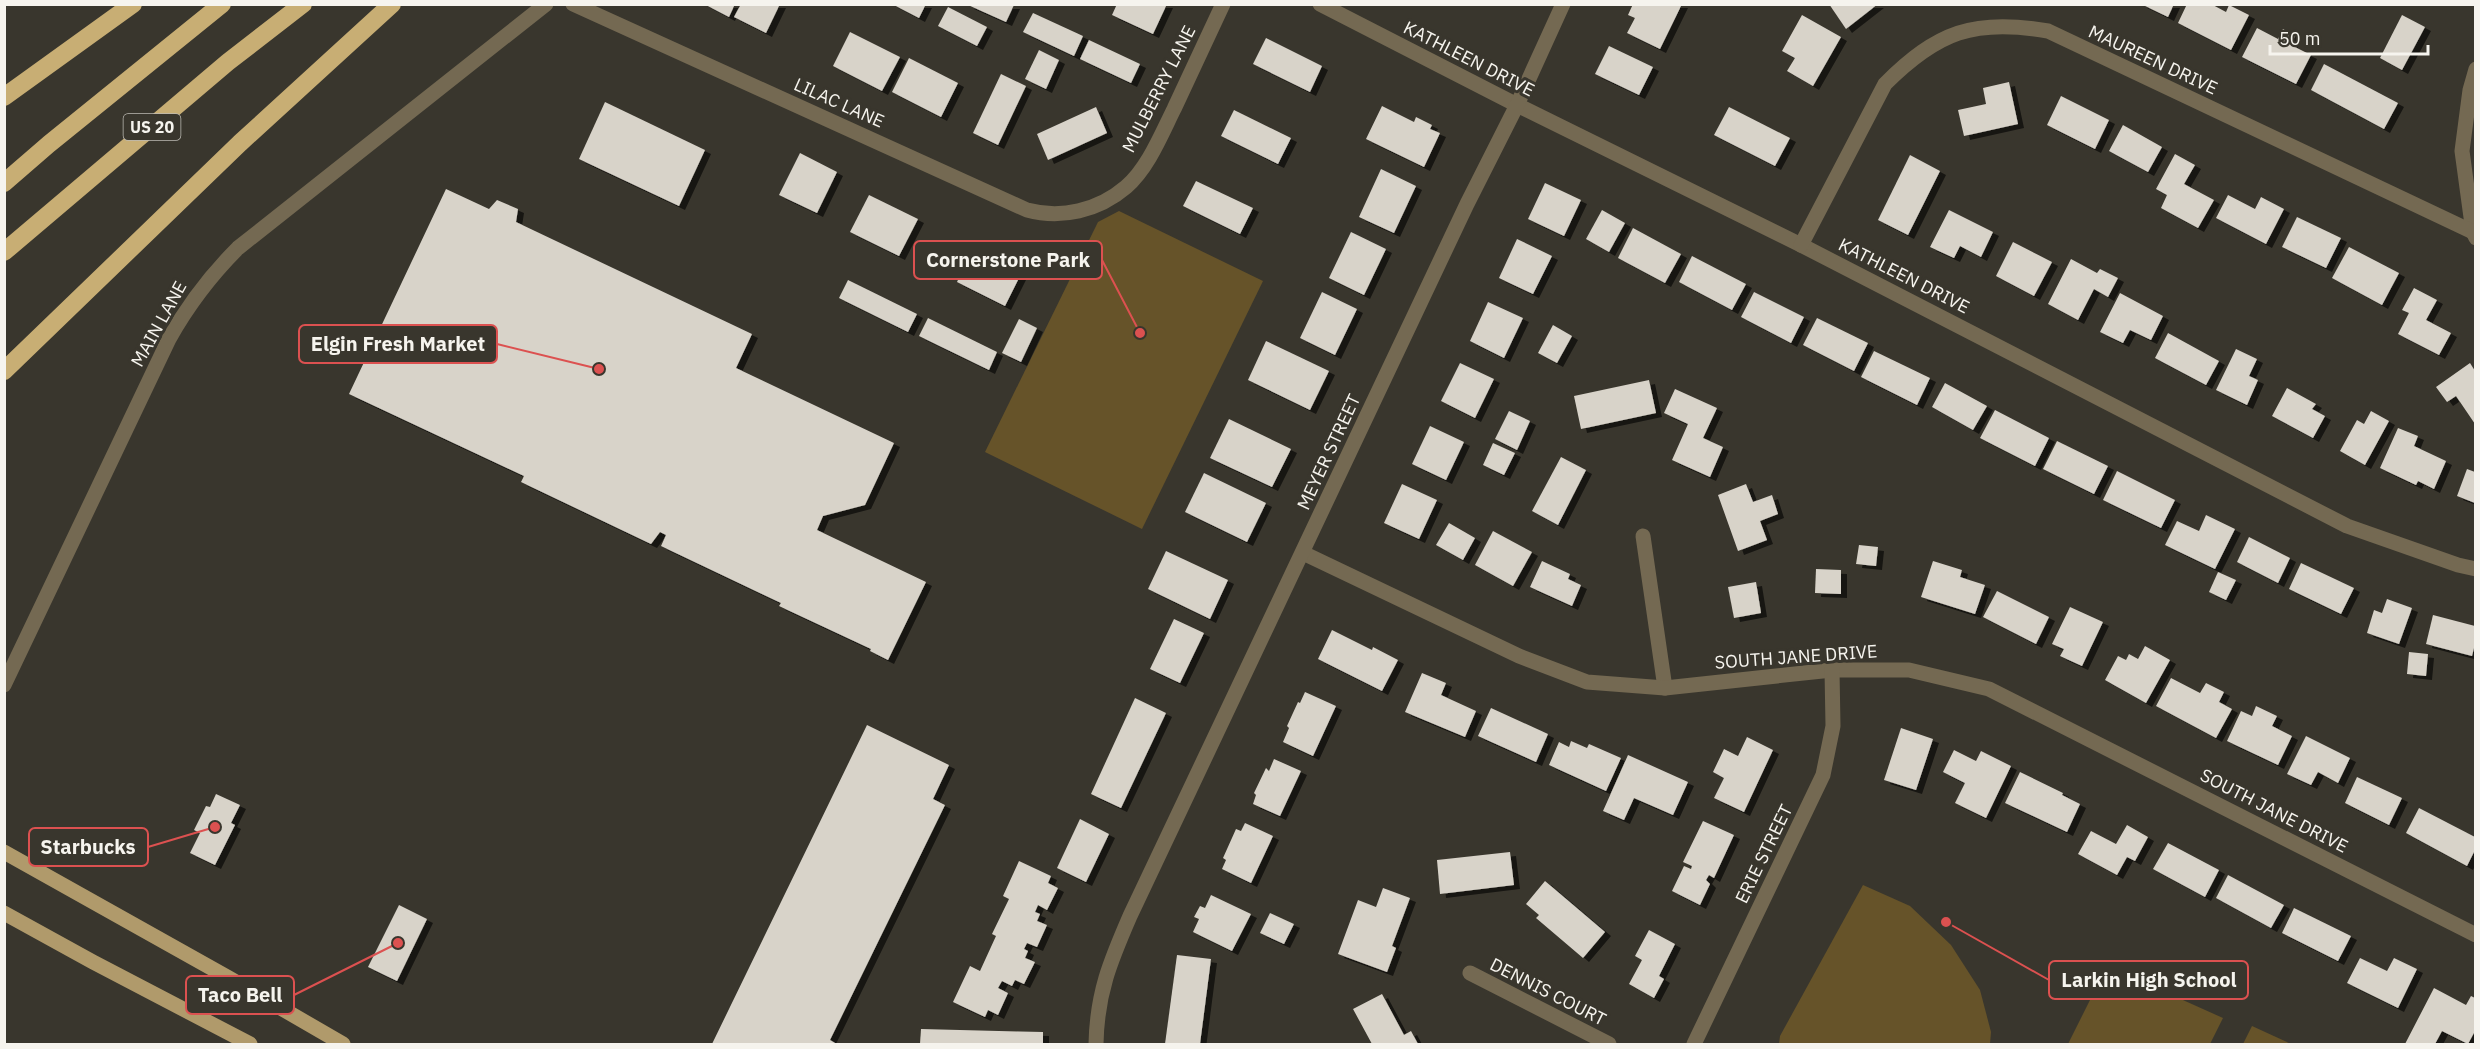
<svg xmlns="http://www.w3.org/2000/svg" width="2480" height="1049" font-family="'IBM Plex Sans',sans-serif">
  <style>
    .green { fill: #665329 }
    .building { fill: #d8d3c9; filter: url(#shadow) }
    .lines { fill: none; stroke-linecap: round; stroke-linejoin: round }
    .minor { stroke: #746952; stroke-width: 15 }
    .major { stroke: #b09a6b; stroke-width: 15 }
    .highway { stroke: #c8ae74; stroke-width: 18 }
    .labels { text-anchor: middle; stroke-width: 6; stroke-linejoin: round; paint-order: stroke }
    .shield { fill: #39362d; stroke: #bdbbb4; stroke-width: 1.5 }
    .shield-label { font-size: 16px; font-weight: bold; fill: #f6f4ee }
    .street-label { font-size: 18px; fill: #f6f4ee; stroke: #39362d }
    .leader { fill: none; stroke: #dc5150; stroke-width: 2 }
    .callout-dot { fill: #dc5150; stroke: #39362d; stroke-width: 2 }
    .callout { fill: #39362d; stroke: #dc5150; stroke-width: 2 }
    .callout-label { font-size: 20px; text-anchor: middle; font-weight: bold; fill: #f6f4ee }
  </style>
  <defs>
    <filter id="shadow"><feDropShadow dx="6" dy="4" stdDeviation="0" flood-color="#0009"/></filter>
  </defs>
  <rect width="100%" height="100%" fill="#39362d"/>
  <g class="green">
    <polygon points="1119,211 1263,281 1142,529 985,452 1098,222"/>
    <polygon points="1863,885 1910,906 1951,945 1980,990 1991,1032 1990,1044 1779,1044 1780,1036"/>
    <polygon points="2107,966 2223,1018 2210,1044 2068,1044"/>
    <polygon points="2252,1026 2291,1044 2243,1044"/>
  </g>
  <g class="building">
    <polygon points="704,4 735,4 729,17"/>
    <polygon points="741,4 780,4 766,33 734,17"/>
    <polygon points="892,4 926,4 919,18"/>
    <polygon points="1117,4 1167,4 1153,34 1112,15"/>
    <polygon points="1633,4 1682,4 1660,49 1627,33 1635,18 1628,15"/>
    <polygon points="1829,4 1878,4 1846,29"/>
    <polygon points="2141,4 2174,4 2168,17"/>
    <polygon points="2187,4 2211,4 2226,12 2229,5 2249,15 2231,50 2178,23"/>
    <polygon points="968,5 1014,5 1006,22"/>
    <polygon points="948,7 987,27 977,46 938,26"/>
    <polygon points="1033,13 1083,36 1074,56 1023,32"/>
    <polygon points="1802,15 1841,37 1813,86 1787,71 1795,58 1782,51"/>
    <polygon points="2402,15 2425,27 2402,70 2380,58"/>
    <polygon points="2257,28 2278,39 2283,29 2295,36 2291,45 2311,55 2296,84 2242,57"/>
    <polygon points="850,32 900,57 882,91 833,66"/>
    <polygon points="1266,38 1322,66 1310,92 1253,64"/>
    <polygon points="1089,40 1140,64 1131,83 1080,59"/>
    <polygon points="1609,46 1653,67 1639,95 1595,74"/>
    <polygon points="1039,50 1059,60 1046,89 1025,79"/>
    <polygon points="909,58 958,83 941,117 892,92"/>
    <polygon points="2324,64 2398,103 2384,129 2311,90"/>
    <polygon points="1001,74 1026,86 998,145 973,133"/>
    <polygon points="2009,82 2018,124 1964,136 1958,110 1986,104 1983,88"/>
    <polygon points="2061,96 2109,120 2095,149 2047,125"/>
    <polygon points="605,102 705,150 679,206 579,159"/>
    <polygon points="1382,106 1414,122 1416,117 1432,125 1430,129 1440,133 1424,167 1366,139"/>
    <polygon points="1096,107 1107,133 1048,160 1037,134"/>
    <polygon points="1729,107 1790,138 1775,166 1714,135"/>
    <polygon points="1234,110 1291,138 1278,164 1221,136"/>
    <polygon points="2123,125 2162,147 2148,172 2109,151"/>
    <polygon points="800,153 837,172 817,213 779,195"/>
    <polygon points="2175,154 2195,165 2184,184 2214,200 2198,228 2161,208 2167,195 2156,189"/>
    <polygon points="1910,155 1940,171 1908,235 1878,220"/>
    <polygon points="1381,169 1416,186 1394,233 1359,217"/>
    <polygon points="1196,181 1253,208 1240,234 1183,206"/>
    <polygon points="1545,183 1581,200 1564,236 1528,219"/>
    <polygon points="446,189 489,209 497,200 518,209 516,222 752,334 736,368 894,443 865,505 823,516 817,530 926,582 888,660 870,651 871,649 779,606 781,603 661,546 666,535 660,532 651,544 521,482 524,476 349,394"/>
    <polygon points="869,195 918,219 899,256 850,232"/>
    <polygon points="2228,195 2255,209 2261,197 2284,209 2266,244 2216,218"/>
    <polygon points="1602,210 1625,223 1609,252 1586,239"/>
    <polygon points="1949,210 1993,232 1981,257 1960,246 1954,258 1930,247"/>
    <polygon points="2297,217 2341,238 2326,268 2282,247"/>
    <polygon points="1633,228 1681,254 1665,283 1618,258"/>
    <polygon points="1351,232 1386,249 1364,295 1329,278"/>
    <polygon points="1517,239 1552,256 1533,294 1499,278"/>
    <polygon points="2013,242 2052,262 2034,296 1996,276"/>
    <polygon points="975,244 1024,268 1005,306 957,282"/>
    <polygon points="2349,247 2399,273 2382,305 2332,278"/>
    <polygon points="1692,256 1746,284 1732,310 1679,282"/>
    <polygon points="2071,259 2097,273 2100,269 2118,278 2108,297 2094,289 2078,320 2048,304"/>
    <polygon points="848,280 917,314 908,332 839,298"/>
    <polygon points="2414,288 2437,300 2426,320 2451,333 2439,355 2398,334 2409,313 2402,310"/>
    <polygon points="1322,292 1357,309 1335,355 1300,338"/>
    <polygon points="1754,292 1804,317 1791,343 1741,317"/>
    <polygon points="2120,293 2163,316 2151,340 2130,330 2123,343 2100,332"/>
    <polygon points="1488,302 1523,318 1504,358 1470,341"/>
    <polygon points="928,318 997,352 989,370 919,336"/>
    <polygon points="1817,318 1868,343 1854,371 1803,345"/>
    <polygon points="1019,319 1037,328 1021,362 1002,353"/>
    <polygon points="1553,325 1572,336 1557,363 1538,353"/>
    <polygon points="2168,333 2219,361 2206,385 2155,358"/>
    <polygon points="1266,341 1329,371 1310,410 1248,380"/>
    <polygon points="2236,349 2257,359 2249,376 2258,380 2247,405 2216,390"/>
    <polygon points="1874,351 1930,378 1917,405 1861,377"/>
    <polygon points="1460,363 1494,379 1475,418 1441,401"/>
    <polygon points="2470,363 2475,371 2475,424 2456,396 2447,402 2436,387"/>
    <polygon points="1649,380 1656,413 1581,429 1574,396"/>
    <polygon points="1945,383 1987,406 1973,430 1932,407"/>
    <polygon points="2287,388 2316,404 2312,409 2325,416 2313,438 2272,416"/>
    <polygon points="1675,389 1717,408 1703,438 1723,447 1710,477 1672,460 1688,424 1664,413"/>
    <polygon points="1995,410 2049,438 2035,466 1980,438"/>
    <polygon points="1509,411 1530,421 1517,450 1495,439"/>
    <polygon points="2371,411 2389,421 2365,465 2340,451 2357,420 2364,424"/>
    <polygon points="1229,419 1291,449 1272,487 1210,458"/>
    <polygon points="1430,426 1464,442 1446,480 1412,464"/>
    <polygon points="2398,428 2418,436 2414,446 2446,461 2434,489 2418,481 2416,485 2380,468"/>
    <polygon points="2057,441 2108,466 2094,494 2043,469"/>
    <polygon points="1493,443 1515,453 1504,475 1483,465"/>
    <polygon points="1561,457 1586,470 1558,525 1532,511"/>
    <polygon points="2467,469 2475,472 2475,503 2457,496"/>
    <polygon points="2117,471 2175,500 2161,528 2103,500"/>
    <polygon points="1204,473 1266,503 1247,542 1185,512"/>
    <polygon points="1402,484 1437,500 1419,539 1384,523"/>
    <polygon points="1746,484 1753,502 1772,495 1778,514 1760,521 1767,540 1738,551 1718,495"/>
    <polygon points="2206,515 2235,529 2215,569 2165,545 2177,521 2199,531"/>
    <polygon points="1449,523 1475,538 1463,560 1436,545"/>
    <polygon points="1493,531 1532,552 1513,586 1475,565"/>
    <polygon points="2249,537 2290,558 2278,583 2237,562"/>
    <polygon points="1859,545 1878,547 1876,566 1856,564"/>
    <polygon points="1166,551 1228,580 1210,619 1148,589"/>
    <polygon points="1542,561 1570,574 1568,579 1581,585 1572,606 1530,587"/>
    <polygon points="1933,561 1962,570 1960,577 1985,585 1975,614 1921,597"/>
    <polygon points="2301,563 2354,588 2341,614 2289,589"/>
    <polygon points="1816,569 1841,570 1841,594 1815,593"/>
    <polygon points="2218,572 2236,580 2226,600 2209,592"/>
    <polygon points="1756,582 1761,613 1734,618 1728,587"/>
    <polygon points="1997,591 2049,617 2036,644 1983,617"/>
    <polygon points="2387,599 2412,608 2399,644 2367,633 2374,610 2382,613"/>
    <polygon points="2070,607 2103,622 2082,666 2060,656 2064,649 2052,644"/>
    <polygon points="2433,615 2475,626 2475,644 2472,656 2426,644"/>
    <polygon points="1174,619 1204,633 1180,683 1150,669"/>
    <polygon points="1332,630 1372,650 1373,647 1398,660 1382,691 1318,659"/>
    <polygon points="2145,646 2170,660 2146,703 2105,680 2118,656 2126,660 2129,654 2138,659"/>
    <polygon points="2409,652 2428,654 2426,676 2407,674"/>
    <polygon points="1422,673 1446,683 1441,695 1476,711 1465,737 1405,712"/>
    <polygon points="2171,678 2200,693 2206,683 2224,692 2219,702 2232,709 2216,738 2156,706"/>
    <polygon points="1305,692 1336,706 1313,756 1283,742 1289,728 1287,726 1298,702 1300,703"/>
    <polygon points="1135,698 1166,713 1121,808 1091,794"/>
    <polygon points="2256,706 2277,716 2272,726 2292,736 2278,765 2227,741 2241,711 2252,716"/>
    <polygon points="1491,708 1548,734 1536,762 1478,736"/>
    <polygon points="867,725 949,765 933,799 945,805 830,1040 835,1043 834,1044 712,1044"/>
    <polygon points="1901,728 1933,739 1916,790 1884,780"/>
    <polygon points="2306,736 2350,758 2338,783 2318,772 2311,785 2287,774"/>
    <polygon points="1747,737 1773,750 1744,812 1714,798 1724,778 1713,772 1724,749 1738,756"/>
    <polygon points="1571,741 1587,748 1589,744 1621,758 1606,791 1549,765 1559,742 1569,747"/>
    <polygon points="1954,750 1976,761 1981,751 2011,766 1986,818 1955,803 1965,783 1943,772"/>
    <polygon points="1628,755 1688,782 1673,815 1634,798 1624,820 1603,811"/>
    <polygon points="1274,759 1301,771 1280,816 1253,804 1256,795 1254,793 1266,768 1269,771"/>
    <polygon points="2020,772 2063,793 2062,795 2080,804 2067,832 2005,803"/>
    <polygon points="2357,777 2402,798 2389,825 2345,803"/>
    <polygon points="216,794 240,805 231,823 235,825 215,865 190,853 200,833 194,830 206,806 210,807"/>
    <polygon points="2419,808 2475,837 2475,850 2467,866 2406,833"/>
    <polygon points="1080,819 1109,834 1086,882 1057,868"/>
    <polygon points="1703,821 1734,835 1714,878 1709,875 1706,880 1710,884 1700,905 1672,891 1684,866 1691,869 1692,866 1683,862"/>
    <polygon points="1245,823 1273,836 1251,883 1222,869 1226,860 1223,858 1236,829 1241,831"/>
    <polygon points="2127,825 2148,837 2135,861 2127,857 2117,875 2078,854 2091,831 2116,844"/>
    <polygon points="2168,843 2219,870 2205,897 2153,869"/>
    <polygon points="1510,852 1514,885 1440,894 1437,860"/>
    <polygon points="1019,861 1051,876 1048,883 1058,888 1047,910 1038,905 1035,912 1040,914 1037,921 1047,925 1037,947 1027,943 1024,949 1028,951 1025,958 1035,962 1024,984 1015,980 1012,986 1002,981 998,988 1008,993 998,1015 988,1010 985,1017 953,1002 970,966 980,971 996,936 992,934 1009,899 1003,896"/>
    <polygon points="2228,875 2284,905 2271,928 2216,898"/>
    <polygon points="1545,881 1605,932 1583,958 1536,918 1539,915 1526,904"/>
    <polygon points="1383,888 1410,898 1392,946 1396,948 1387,972 1338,954 1358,900 1376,907"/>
    <polygon points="1211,895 1251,914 1232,951 1193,932 1199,919 1194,917 1200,906 1205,908"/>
    <polygon points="399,905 427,919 397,981 368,967"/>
    <polygon points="2294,908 2351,936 2338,961 2282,933"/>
    <polygon points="1270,913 1294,924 1284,944 1260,933"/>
    <polygon points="1649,930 1675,944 1659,976 1664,979 1654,998 1629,984 1642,960 1635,956"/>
    <polygon points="1177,955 1211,959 1200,1044 1165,1044"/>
    <polygon points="2360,958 2387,971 2394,958 2417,969 2398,1008 2347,983"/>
    <polygon points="2434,988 2466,1005 2471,996 2475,998 2475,1031 2468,1044 2442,1031 2435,1044 2405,1044"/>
    <polygon points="1382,994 1404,1035 1411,1031 1418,1044 1372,1044 1353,1009"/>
    <polygon points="921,1029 1043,1032 1043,1044 920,1044"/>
  </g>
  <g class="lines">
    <g class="minor">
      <path d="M573 4 1027 210C1061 219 1098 211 1126 187 1148 168 1161 135 1174 109 1190 74 1207 39 1223 4"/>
      <polyline points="1320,4 1517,105 1801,245 2347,526 2458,565 2476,569"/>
      <polyline points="2476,69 2470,90 2462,151 2473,232 2476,238"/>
      <path d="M1801 245 1885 84C1937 32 1974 18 2048 31L2473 232"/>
      <polyline points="1643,536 1665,688"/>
      <polyline points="1303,553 1519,656 1587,682 1665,688 1832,670 1909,670 1989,689 2476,935"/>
      <path d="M4 685 169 339C188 305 210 276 238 248L546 4"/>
      <polyline points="1470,973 1609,1044"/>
      <path d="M1096 1044C1097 993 1110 962 1130 916L1467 204 1517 105 1563 4"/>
      <polyline points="1694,1044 1823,775 1833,726 1832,670"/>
    </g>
    <g class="major">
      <polyline points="4,852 229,978 343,1044"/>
      <polyline points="4,913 93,962 250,1044"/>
    </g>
    <g class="highway">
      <polyline points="4,97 133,4"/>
      <polyline points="4,183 49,144 222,4"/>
      <polyline points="4,252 228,62 303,4"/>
      <polyline points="4,371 240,143 392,4"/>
    </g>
  </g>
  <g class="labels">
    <rect class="shield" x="123.5" y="114" width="57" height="26" rx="4.5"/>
    <g class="shield-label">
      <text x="152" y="133">US 20</text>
    </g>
    <g class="street-label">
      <text transform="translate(1469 59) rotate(27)" y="6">KATHLEEN DRIVE</text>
      <text transform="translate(2153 60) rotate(25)" y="6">MAUREEN DRIVE</text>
      <text transform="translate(1159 89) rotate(-63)" y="6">MULBERRY LANE</text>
      <text transform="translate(839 103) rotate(24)" y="6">LILAC LANE</text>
      <text transform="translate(1904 276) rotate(27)" y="6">KATHLEEN DRIVE</text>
      <text transform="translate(159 324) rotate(-61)" y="6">MAIN LANE</text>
      <text transform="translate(1329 452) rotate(-65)" y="6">MEYER STREET</text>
      <text transform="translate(1796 657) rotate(-4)" y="6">SOUTH JANE DRIVE</text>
      <text transform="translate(2274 811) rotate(27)" y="6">SOUTH JANE DRIVE</text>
      <text transform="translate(1764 854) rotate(-64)" y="6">ERIE STREET</text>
      <text transform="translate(1548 992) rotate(27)" y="6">DENNIS COURT</text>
    </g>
  </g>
  <path class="leader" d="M1140 333L1102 260M599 369L497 344M215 827L148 847M1946 922L2049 980M398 943L294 995"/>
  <g class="callout-dot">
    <circle cx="1140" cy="333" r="6"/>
    <circle cx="599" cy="369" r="6"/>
    <circle cx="215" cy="827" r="6"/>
    <circle cx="1946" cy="922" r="6"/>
    <circle cx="398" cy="943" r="6"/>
  </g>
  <g class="callout">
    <rect x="914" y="241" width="188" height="38" rx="6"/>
    <rect x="299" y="325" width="198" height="38" rx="6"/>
    <rect x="29" y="828" width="119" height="38" rx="6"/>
    <rect x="2049" y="961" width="199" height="38" rx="6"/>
    <rect x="186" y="976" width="108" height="38" rx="6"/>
  </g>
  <g class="callout-label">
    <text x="1008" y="267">Cornerstone Park</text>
    <text x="398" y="351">Elgin Fresh Market</text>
    <text x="88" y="854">Starbucks</text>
    <text x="2149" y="987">Larkin High School</text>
    <text x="240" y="1002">Taco Bell</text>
  </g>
  <rect width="2480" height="1049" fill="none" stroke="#f6f4ee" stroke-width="12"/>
  <path d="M2270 45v9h158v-9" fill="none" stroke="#f6f4ee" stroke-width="3"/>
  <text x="2279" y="45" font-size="18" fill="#f6f4ee" stroke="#39362d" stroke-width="4.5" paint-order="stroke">50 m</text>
</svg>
